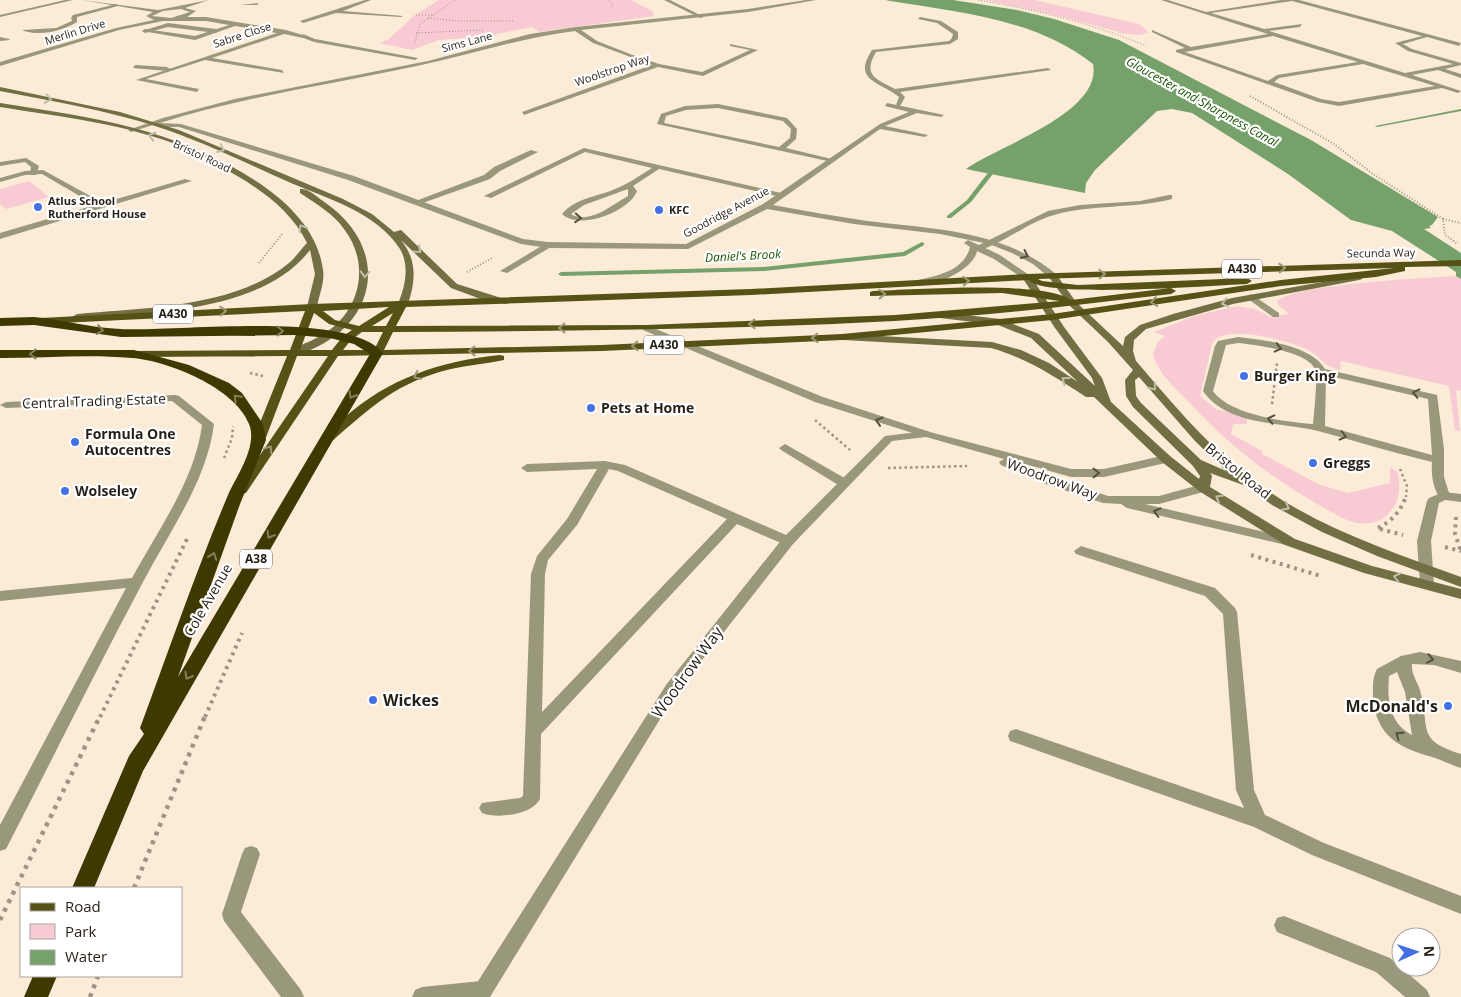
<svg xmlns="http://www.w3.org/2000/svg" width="1461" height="997" font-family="'Open Sans',sans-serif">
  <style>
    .green { fill: #f8cad3 }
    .water { fill: #76a16a }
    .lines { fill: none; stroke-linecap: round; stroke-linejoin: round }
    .stream { fill: #76a16a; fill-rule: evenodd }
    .path-far4 { stroke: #a09383; stroke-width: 1; stroke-dasharray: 1 2; stroke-linecap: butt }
    .path-far3 { stroke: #a09383; stroke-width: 2; stroke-dasharray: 1 2; stroke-linecap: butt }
    .path-far2 { stroke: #a09383; stroke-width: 2.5; stroke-dasharray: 2.5 3; stroke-linecap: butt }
    .path-far1 { stroke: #a09383; stroke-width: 4; stroke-dasharray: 3 4.5; stroke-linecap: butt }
    .path { stroke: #a09383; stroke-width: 4.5; stroke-dasharray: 4 5.5; stroke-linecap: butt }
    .lane { fill: #99987b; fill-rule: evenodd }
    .street { fill: #99987b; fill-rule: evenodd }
    .secondary { fill: #716f43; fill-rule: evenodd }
    .primary { fill: #565216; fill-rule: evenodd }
    .highway { fill: #3d3900; fill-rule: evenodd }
    .oneway { stroke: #bfbeaa }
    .oneway2 { stroke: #554f3e }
    .oneway3 { stroke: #9a9773 }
    .oneway4 { stroke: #817e59 }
    .poi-dot { fill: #4371e3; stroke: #fff; stroke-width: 2 }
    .labels { text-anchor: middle; stroke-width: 4.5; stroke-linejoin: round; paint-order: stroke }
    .far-street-label { font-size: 11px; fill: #271f16; stroke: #fff }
    .far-poi-label { font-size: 11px; font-weight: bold; fill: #271f16; stroke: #fff; text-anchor: start }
    .far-water-label { font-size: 12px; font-style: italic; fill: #1a5300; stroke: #fff }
    .shield { fill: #fff; stroke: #68625c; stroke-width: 1 }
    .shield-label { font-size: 12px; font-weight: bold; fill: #271f16 }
    .poi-label { font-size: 14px; font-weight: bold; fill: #271f16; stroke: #fff; text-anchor: start }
    .street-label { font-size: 14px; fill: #271f16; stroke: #fff }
    .near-street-label { font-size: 16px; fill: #271f16; stroke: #fff }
    .near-poi-label { font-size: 16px; font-weight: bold; fill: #271f16; stroke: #fff; text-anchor: start }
  </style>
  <rect width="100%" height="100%" fill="#fcebd7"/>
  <g class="green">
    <polygon points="439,0 631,0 652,11 654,16 539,32 532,27 482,37 439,40 412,50 380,43 389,39 415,15"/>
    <polygon points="985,0 1034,0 1139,24 1148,32 1140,35 1117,33 1119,32 1051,14"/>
    <polygon points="29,181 49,197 6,209 0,204 0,189"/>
    <path d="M1456 276 1461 279V391L1456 390 1460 431 1455 430 1449 386 1341 361 1340 370C1320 365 1322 357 1308 350 1290 341 1223 322 1212 344L1200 396 1216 409 1247 417V424H1233L1231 434 1262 451V454L1320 485 1348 493 1390 483V467L1397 472C1401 481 1400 499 1393 508 1385 521 1372 525 1357 523 1346 521 1336 514 1326 509 1273 480 1227 444 1186 399 1172 385 1158 373 1153 354L1158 342 1165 336 1154 332 1194 316 1237 306 1255 309 1271 317 1289 314 1278 305 1277 301C1296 284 1425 278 1456 276Z"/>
  </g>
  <path class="water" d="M885 0H953L1017 10 1054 19 1119 40 1311 140 1438 217 1432 225 1429 226 1431 228 1424 229 1461 253V279L1456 276V272L1392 231 1351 220 1288 174 1192 113 1172 109 1157 111 1095 170 1086 183 1085 193 966 169C997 146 1103 113 1093 64 1035 18 956 12 885 0Z"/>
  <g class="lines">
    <g class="stream">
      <polygon points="1461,109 1461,111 1377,127 1375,126"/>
      <polygon points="991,169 996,170 971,202 951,218 947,218 947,216 967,200"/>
      <polygon points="922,242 924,243 924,245 905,256 764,271 561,276 558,274 561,272 764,267 903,252"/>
    </g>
    <g class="path-far4">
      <polyline points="609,0 612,3 612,8"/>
      <path d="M978 0C1036 10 1092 23 1146 46"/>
      <polyline points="416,15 432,15"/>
      <polyline points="428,18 458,21 514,21"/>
      <polyline points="416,33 483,30"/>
      <polyline points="415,42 420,24 455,0"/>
    </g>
    <g class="path-far3">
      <polyline points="1250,96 1334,144 1373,174 1443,219 1445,235 1458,244"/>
      <polyline points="1443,219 1461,223"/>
      <polyline points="259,263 283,233"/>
      <polyline points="467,272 492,258"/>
    </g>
    <g class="path-far2">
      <polyline points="250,373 263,376"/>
      <polyline points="1272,404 1277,363"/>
      <polyline points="815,420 850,450"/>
      <polyline points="224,458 232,438 233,426"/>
      <polyline points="888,468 967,466"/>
      <polyline points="1400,469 1407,486 1406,497"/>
    </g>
    <g class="path-far1">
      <polyline points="1456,517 1455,534 1461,551"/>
      <path d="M1378 528C1392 521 1401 511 1406 496"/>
      <polyline points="1380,529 1403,535"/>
      <polyline points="1445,547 1461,551"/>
      <polyline points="1251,555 1321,576"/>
      <polyline points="100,717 187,539"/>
      <polyline points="205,717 242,633"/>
    </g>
    <g class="path">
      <polyline points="134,888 205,716"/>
      <polyline points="0,920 100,716"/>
      <polyline points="90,997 98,976"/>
    </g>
    <g class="lane">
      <polygon points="664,0 670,0 704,17 700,18"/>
      <path d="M1161 0H1168L1206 12 1281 0H1299L1461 43 1459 46 1427 37 1403 44 1412 49 1461 63V65L1445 69 1461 74V78L1438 70 1412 75 1461 91 1458 93 1442 88 1339 106 1318 102 1176 52V50L1185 48 1152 32V30L1191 47 1268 34ZM1292 1 1422 36 1395 43 1408 51 1453 64 1405 73 1269 31 1300 27 1302 24 1264 29 1211 13ZM1273 36 1358 62 1277 75 1268 81 1185 52ZM1363 64 1435 86 1339 102 1321 99 1274 82 1279 78Z"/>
      <path d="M116 4 118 6 77 17V22C63 31 38 37 22 30L56 28 72 21 71 18 73 15Z"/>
      <path d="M920 17 941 21 958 32V39L950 44 876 52C862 76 877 79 895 89L1048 68 1051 70 900 92 905 97 899 108H895L899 97C879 81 852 81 872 50L949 41 952 38 953 34 937 23 918 19Z"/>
      <polygon points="168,23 216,29 219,31 216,33 168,27 145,33 142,31"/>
      <polygon points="303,34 315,39 418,58 415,60 314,42 301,37"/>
      <polygon points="135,65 167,67 170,69 167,71 133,68"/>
      <path d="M718 104 787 118 797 129 796 139 786 148 836 160 832 162 657 124 661 114 685 106ZM718 108 783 121 791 129 790 138 779 147 664 123 666 116 686 110Z"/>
      <path d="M584 148 781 193 785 195 781 197 659 169 633 186 637 191C630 211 580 231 562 214 575 198 597 197 615 189 628 184 639 176 652 168L585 152 491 198 484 196ZM628 189V196C612 205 589 225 571 214L584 205Z"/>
      <polygon points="531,150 538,152 500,171 490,179 420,204 413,202 484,175 494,167"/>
      <polygon points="26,158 39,166 36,175 30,175 31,167 25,162 0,166 0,162"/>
      <path d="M1169 195H1172V199C1133 209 1092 204 1054 215 1026 223 1005 243 977 251L973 248 1048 211 1080 205 1140 201Z"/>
      <polygon points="548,242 551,243 551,247 507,273 500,271"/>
      <polygon points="1251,294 1279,313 1279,317 1273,317 1248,299 1246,297"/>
      <polygon points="646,325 823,397 930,432 932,434 930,436 922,436 815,402 643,330 643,326"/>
      <path d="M1238 337C1264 340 1311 345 1325 369L1437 395 1444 449V477L1450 496 1448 499H1440C1433 487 1431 476 1432 462 1394 453 1356 441 1318 431 1281 422 1227 426 1203 391L1215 346 1218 341ZM1238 343C1256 345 1307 351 1315 369 1318 378 1314 413 1313 424 1286 422 1230 415 1213 391L1226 345ZM1326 375 1428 399 1432 455 1325 426Z"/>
      <path d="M175 395 179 396 214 424C207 481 169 532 143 582 96 670 52 760 6 849L0 851V825L126 588 0 601V591L132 578C158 530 195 480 202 425L172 401 6 408 0 405 6 402Z"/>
      <polygon points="785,444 848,480 850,483 848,486 840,486 781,450 779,448"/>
      <path d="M605 461 625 465 793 538 795 541 793 544H783L737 524 541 734 540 799C532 815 497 819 482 813L479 808 482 803 520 798 523 796 531 574 537 556 567 519 597 469 527 472 521 468 527 464ZM609 469 618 471 727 519 542 712 545 574 548 560 577 525Z"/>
      <polygon points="1081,546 1215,588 1235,608 1237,612 1254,790 1265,815 1324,843 1461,896 1461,914 1312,855 1254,827 1010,741 1008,736 1010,731 1016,729 1244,808 1236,790 1223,614 1205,596 1076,554 1074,551"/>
      <path d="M1420 652 1461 661V673L1434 665 1412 664C1411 676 1419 683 1421 694 1430 729 1416 740 1461 754V768C1451 765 1442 760 1432 757 1400 748 1377 737 1373 699 1373 689 1372 678 1377 669L1401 656ZM1397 672 1405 692 1412 735C1389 723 1387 700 1389 676Z"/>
      <polygon points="251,846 257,848 260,854 241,912 301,990 304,997 281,997 224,921 222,914 242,854 245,848"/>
      <polygon points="1284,916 1390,958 1427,990 1430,997 1405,997 1376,972 1277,932 1274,925 1277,918"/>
      <polygon points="481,981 488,984 491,991 489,997 412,997 415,990 422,987"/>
    </g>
    <g class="street">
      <polygon points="65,0 73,0 0,17 0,15"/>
      <path d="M82 0 158 10 209 0 185 8 196 11 187 17H206L286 30 306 36 303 38 284 34 212 58 282 70 284 73 205 60 146 79 199 89 197 92 136 80 277 33 235 26 195 40 142 31 145 29 195 36 229 25 206 21H163L119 30 0 66V62L116 28 154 20 146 16 153 12ZM181 9 190 12 171 18 152 16 163 11Z"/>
      <polygon points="365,0 371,0 343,11 403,16 401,17 336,13 303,23 300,21"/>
      <path d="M806 0H816L748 12 581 30 597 41 630 54 659 64 702 72 750 50 730 46V44L758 50 703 76 658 67 524 115 522 112 652 65 593 43 575 31C519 38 467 56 412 67 328 85 242 97 160 123L181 124 354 176 523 239 548 242 686 244 763 204 880 124 909 112 885 106 887 103 944 115 941 117 917 113 885 126 928 135 925 137 880 129 773 205C804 211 836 216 867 221 933 229 1003 230 1056 274V278H1050L1033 264 1012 253 989 244 940 234 854 224 767 209 688 249 548 248 521 244 348 180 179 127H159L156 124 131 132 128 130 163 118 235 99 428 61 530 34 576 27 748 9Z"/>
      <polygon points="259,3 257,5 240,5"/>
      <polygon points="0,37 9,39 10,40 0,41"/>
      <polygon points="43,170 103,203 185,179 192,181 0,239 0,233 95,205 42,174 25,175 0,182 0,178 25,171"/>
      <path d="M968 240 1000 255 1032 277 1024 279 994 259 977 251C973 271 932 288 914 285V281C935 276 964 272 970 247L964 243Z"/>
      <polygon points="926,431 1071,469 1104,469 1166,455 1170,456 1172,459 1170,462 1104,477 1071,477 1014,461 1051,477 1108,496 1159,496 1203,484 1207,485 1209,488 1207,491 1159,504 1145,504 1290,538 1297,542 1290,546 1127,508 1121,504 1103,503 1043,483 1001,465 999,462 1004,459 926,437 892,441 793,544 676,693 490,997 468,997 666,685 783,538 885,436"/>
      <polygon points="1444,492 1461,494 1461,502 1445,500 1439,503 1431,541 1434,585 1432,588 1422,588 1420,585 1417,541 1427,501 1429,498"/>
    </g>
    <g class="secondary">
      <path d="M0 87 120 112 179 130 343 199 372 214 394 232 401 230 457 284 511 301 506 304 478 298 451 288 401 240C417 260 416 280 408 304L406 306H400L398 304C405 287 410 266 400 249 377 213 329 199 291 183 246 163 202 141 155 126 105 110 52 101 0 91Z"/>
      <path d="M0 103C95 118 174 128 256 181 288 202 318 231 323 270 325 282 319 295 317 307L312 310 307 307 315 274 310 250C270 303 180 311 119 316 105 317 87 322 74 319L72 317 77 314C145 308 234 308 289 263 296 257 301 249 307 243 292 213 267 194 239 177 222 167 204 156 186 148 127 124 62 117 0 107Z"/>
      <path d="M300 189C308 188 317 197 323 201 397 251 375 335 292 356L288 355V351C303 344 320 338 332 328 363 303 368 260 344 229 333 213 316 204 300 193Z"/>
      <path d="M1053 273 1056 274 1076 302 1123 346 1125 337 1140 325 1173 314 1232 298 1362 275V279L1359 280 1233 304 1146 329 1134 340 1133 351 1136 361C1173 404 1211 450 1258 484 1319 528 1392 552 1461 577V587L1377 556 1322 532 1272 505 1246 486 1210 473 1212 476 1210 487 1295 539 1372 566 1461 589V599L1364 573 1285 545 1199 491 1162 462 1094 397H1086C1055 377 1027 358 991 348L843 340 838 337 843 334 992 342 1021 350 1049 363 1078 382 1031 338 998 325 940 318 935 315 940 312 1000 319 1039 334 1095 386 1092 378 1055 328 1022 277 1030 275 1064 327 1102 378 1111 402 1170 456 1199 479 1200 476 1193 466 1133 407 1126 396 1125 380 1133 370 1108 342 1070 306 1048 276ZM1139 377 1195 441 1226 471 1201 460 1141 403 1136 396 1135 380Z"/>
    </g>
    <g class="primary">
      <path d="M1461 260V266L1405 267V271L1376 277 1281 286 1052 320 842 340 602 351 338 356 246 493 242 494 236 490 328 356H297L265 440 259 443 253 440 287 356 134 357 129 354 134 351 290 350 305 311 40 324 35 321 40 318 312 304 751 289 1027 274ZM1394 268 1281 280 1052 314 842 334 602 345 384 350 393 332C560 331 727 330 894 321 987 316 1079 305 1171 294L1176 291 1171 288 1071 300C1043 280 912 290 873 291L870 292V296L1002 293 1060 301 895 315 646 325 396 326 406 307 751 295 1029 280C1043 299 1215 285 1247 284L1252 281 1247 278 1078 285 1042 281 1038 279ZM389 307 359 326 335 320 323 311ZM314 313 329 324 352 330 343 336 332 350H300ZM393 313 386 326H372ZM362 332H383L374 350H343L351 340Z"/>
      <path d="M500 355 504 356V360C486 364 468 365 451 369 397 382 371 407 331 442H323L321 440C327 432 336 426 343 419 388 378 441 361 500 355Z"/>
    </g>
    <g class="highway">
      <path d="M34 317C63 320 92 328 121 329 176 332 349 310 383 353L143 771 94 888H72L129 756 144 734 140 728C169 650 196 571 228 495 237 475 258 446 249 424 235 388 169 361 132 358 89 354 44 358 0 358V350H134L189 365 229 383 242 393 263 424 266 440 240 504 178 677 370 354 354 344 330 338 295 335 121 337 34 325 0 326V318Z"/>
      <polygon points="33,976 57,976 48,997 24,997"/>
    </g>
  </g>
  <defs><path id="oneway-chevron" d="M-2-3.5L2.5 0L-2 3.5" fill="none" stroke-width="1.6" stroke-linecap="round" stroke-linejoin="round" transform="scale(1.25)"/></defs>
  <g class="oneway">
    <use href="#oneway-chevron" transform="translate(48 99) rotate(12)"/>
    <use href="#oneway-chevron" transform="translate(152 136) rotate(-164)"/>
    <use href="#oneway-chevron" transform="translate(221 149) rotate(24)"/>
    <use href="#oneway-chevron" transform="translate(302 228) rotate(-122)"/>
    <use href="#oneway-chevron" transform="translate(418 250) rotate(42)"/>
    <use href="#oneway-chevron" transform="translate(365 274) rotate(92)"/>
    <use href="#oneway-chevron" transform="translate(1225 303) rotate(166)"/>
    <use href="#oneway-chevron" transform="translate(1065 380) rotate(-144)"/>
    <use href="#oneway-chevron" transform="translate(1153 387) rotate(51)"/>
    <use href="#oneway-chevron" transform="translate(1219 498) rotate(-149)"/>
    <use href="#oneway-chevron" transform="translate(1286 507) rotate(28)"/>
    <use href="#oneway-chevron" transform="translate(1397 577) rotate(-166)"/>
  </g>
  <g class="oneway2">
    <use href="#oneway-chevron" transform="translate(578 218) rotate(4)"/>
    <use href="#oneway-chevron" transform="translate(1025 255) rotate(25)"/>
    <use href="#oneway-chevron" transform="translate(1278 348) rotate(13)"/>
    <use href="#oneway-chevron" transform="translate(1416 393) rotate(-167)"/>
    <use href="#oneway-chevron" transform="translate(1271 419) rotate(-167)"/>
    <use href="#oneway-chevron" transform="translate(879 421) rotate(-162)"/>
    <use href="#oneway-chevron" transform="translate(1343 436) rotate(14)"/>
    <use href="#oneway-chevron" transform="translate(1096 473)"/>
    <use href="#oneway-chevron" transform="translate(1157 512) rotate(-166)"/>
    <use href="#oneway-chevron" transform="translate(1430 659) rotate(11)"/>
    <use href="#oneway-chevron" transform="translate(1399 735) rotate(-145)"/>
  </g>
  <g class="oneway3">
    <use href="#oneway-chevron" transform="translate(1282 268) rotate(-2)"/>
    <use href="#oneway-chevron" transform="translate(1102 274) rotate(-2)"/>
    <use href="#oneway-chevron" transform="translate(966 281) rotate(-3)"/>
    <use href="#oneway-chevron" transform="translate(882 294) rotate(-2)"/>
    <use href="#oneway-chevron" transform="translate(1154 302) rotate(172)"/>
    <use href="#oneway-chevron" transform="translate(223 311) rotate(-3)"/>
    <use href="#oneway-chevron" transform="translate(752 324) rotate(178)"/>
    <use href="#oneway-chevron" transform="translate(562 328) rotate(180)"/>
    <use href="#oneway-chevron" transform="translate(815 338) rotate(178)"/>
    <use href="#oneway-chevron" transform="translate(635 346) rotate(177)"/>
    <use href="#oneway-chevron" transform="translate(472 351) rotate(179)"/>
    <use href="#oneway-chevron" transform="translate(417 376) rotate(153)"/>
    <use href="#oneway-chevron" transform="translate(269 449) rotate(-56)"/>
  </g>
  <g class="oneway4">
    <use href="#oneway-chevron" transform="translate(100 330) rotate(8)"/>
    <use href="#oneway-chevron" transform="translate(280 331)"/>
    <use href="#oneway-chevron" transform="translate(33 354) rotate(180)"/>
    <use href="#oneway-chevron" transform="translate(352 395) rotate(120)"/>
    <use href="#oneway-chevron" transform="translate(237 398) rotate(-135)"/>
    <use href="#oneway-chevron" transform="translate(270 535) rotate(120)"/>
    <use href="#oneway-chevron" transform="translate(213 556) rotate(-70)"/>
    <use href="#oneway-chevron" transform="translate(188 676) rotate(120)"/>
  </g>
  <g class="poi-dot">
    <circle cx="38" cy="207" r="5"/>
    <circle cx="659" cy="210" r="5"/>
    <circle cx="1244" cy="376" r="5"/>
    <circle cx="591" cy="408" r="5"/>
    <circle cx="75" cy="442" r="5"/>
    <circle cx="1313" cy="463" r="5"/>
    <circle cx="65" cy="491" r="5"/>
    <circle cx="373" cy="700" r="5"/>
    <circle cx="1448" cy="706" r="5"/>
  </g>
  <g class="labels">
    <g class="far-street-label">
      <text transform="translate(75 32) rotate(-17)" y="4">Merlin Drive</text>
      <text transform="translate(242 35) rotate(-18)" y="4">Sabre Close</text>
      <text transform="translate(467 42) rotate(-15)" y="4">Sims Lane</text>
      <text transform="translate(612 70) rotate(-19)" y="4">Woolstrop Way</text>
      <text transform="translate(202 156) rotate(25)" y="4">Bristol Road</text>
      <text transform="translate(726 212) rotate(-28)" y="4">Goodridge Avenue</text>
      <text transform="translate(1381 253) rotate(-1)" y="4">Secunda Way</text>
    </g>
    <g class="far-poi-label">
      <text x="48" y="205">Atlus School<tspan x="48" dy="13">Rutherford House</tspan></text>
      <text x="669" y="214">KFC</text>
    </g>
    <g class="far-water-label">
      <text transform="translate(1202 102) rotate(29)" y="4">Gloucester and Sharpness Canal</text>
      <text transform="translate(743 256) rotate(-3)" y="4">Daniel's Brook</text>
    </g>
    <g class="shield">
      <rect x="1222" y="259.5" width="40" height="19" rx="4"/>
      <rect x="153" y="304.5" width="40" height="19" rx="4"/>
      <rect x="644" y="335.5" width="40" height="19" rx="4"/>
      <rect x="240" y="549.5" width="32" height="19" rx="4"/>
    </g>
    <g class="shield-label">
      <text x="1242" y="273">A430</text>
      <text x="173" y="318">A430</text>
      <text x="664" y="349">A430</text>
      <text x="256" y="563">A38</text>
    </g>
    <g class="poi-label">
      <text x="1254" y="381">Burger King</text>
      <text x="601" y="413">Pets at Home</text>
      <text x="85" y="439">Formula One<tspan x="85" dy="16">Autocentres</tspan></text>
      <text x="1323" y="468">Greggs</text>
      <text x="75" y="496">Wolseley</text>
    </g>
    <g class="street-label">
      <text transform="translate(94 401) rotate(-2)" y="5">Central Trading Estate</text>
      <text transform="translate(1238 471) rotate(39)" y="5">Bristol Road</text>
      <text transform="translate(1052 479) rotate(20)" y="5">Woodrow Way</text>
      <text transform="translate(208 600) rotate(-60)" y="5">Cole Avenue</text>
    </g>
    <g class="near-street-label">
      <text transform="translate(687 672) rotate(-54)" y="6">Woodrow Way</text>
    </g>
    <g class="near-poi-label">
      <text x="383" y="706">Wickes</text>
      <text x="1438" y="712" text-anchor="end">McDonald's</text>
    </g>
  </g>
  <rect x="20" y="887" width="162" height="90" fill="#ffffff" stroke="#a9a5a2"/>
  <rect x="30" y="903" width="25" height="8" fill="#565216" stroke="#a9a5a2"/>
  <text x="65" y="912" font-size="15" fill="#271f16">Road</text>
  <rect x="30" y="924" width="25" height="15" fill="#f8cad3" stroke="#a9a5a2"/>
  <text x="65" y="937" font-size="15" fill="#271f16">Park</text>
  <rect x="30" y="950" width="25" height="15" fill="#76a16a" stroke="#a9a5a2"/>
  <text x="65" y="962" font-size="15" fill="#271f16">Water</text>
  <g transform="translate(1416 952) rotate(87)"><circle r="24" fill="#ffffff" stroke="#a9a5a2"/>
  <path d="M0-4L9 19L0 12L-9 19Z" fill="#4371e3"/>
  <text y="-8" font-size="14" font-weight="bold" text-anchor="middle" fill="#271f16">N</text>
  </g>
</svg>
